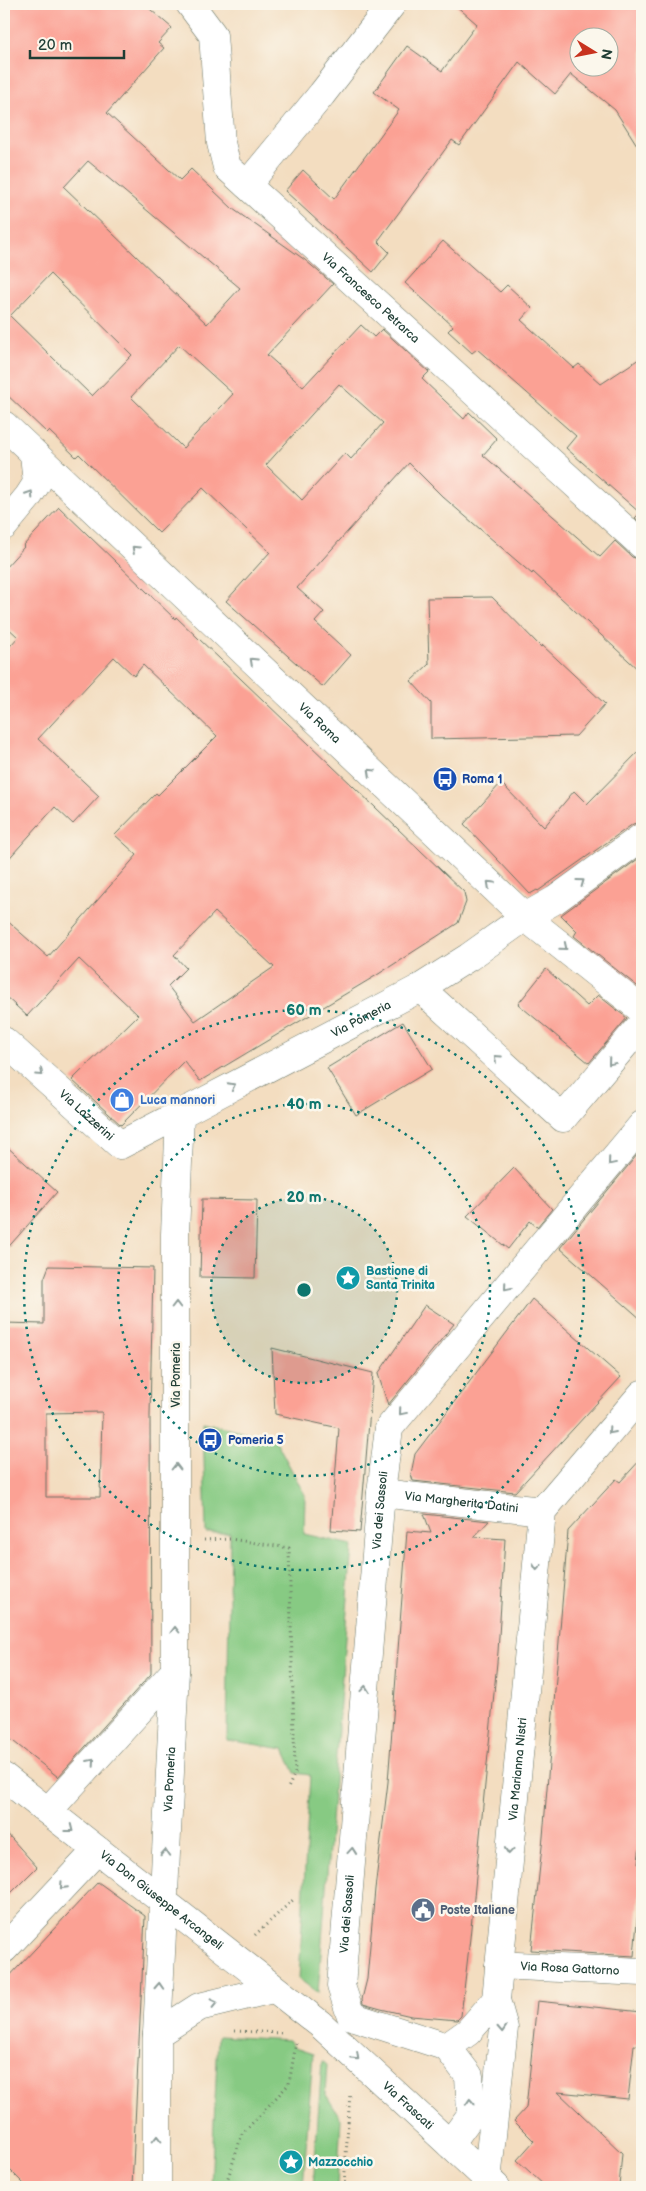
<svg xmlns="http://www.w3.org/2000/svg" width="646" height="2191" font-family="'Balsamiq Sans',sans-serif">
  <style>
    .green { fill: #87ca83; stroke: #53845c }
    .building { fill: #fba194; fill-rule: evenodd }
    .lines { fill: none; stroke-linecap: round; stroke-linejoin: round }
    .minor-casing { stroke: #697565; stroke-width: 29 }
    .path { stroke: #697565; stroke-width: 3; stroke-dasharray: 1 4; stroke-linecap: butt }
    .minor { stroke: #fff; stroke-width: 28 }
    .oneway { stroke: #8f9e9a }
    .ring { fill: none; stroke: #0f766e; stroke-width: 2.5; stroke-dasharray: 2.5 5 }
    .labels { text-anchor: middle; stroke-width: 5; stroke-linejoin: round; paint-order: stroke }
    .street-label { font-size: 12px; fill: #1f3d34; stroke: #fbf7ec }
    .transit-label { font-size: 12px; font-weight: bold; fill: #164399; stroke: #fbf7ec; text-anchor: start }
    .shop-label { font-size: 12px; font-weight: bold; fill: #366cbe; stroke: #fbf7ec; text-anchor: start }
    .culture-label { font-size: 12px; font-weight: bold; fill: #0d838f; stroke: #fbf7ec; text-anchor: start }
    .service-label { font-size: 12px; font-weight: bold; fill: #4e5e75; stroke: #fbf7ec; text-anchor: start }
    .centre { fill: #0f766e; stroke: #fbf7ec; stroke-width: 2.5 }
    .ring-label { font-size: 15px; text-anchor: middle; font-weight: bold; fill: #0f766e; stroke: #fbf7ec; stroke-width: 5; stroke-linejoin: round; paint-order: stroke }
  </style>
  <rect width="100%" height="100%" fill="#fbf7ec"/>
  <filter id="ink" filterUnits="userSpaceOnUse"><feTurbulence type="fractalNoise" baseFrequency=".02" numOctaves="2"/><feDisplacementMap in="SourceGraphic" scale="10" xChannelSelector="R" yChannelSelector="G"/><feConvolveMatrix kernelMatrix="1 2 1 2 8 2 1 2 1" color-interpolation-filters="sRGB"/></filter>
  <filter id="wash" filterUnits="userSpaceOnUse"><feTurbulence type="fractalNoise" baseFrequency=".0096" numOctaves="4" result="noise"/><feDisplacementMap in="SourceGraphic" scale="20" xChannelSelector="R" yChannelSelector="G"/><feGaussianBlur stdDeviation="1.12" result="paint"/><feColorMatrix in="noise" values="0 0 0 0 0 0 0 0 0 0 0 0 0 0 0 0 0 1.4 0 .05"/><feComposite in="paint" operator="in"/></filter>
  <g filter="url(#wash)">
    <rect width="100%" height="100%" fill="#f3ddc0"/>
    <g class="green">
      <polygon points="203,1422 275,1439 305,1495 304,1534 352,1545 318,1993 299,1979 310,1775 295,1773 284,1749 227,1740 230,1533 206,1533"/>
      <polygon points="218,2036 289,2040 295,2048 313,2054 303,2187 211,2187"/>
      <polygon points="322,2061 327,2065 325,2093 341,2119 337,2187 313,2187"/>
    </g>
    <g id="blocks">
      <g class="building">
        <path d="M4 4H144L172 28 158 43 164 48 107 113 180 180 191 169 233 209 305 260 333 284 267 355 303 387 361 325 374 337 382 329 429 372 422 379 464 419 469 412 497 439 483 455 600 557 615 541 632 557 642 560V673L533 572 532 574 443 497 409 463 297 588 324 612 315 622 351 655 323 687 226 601 270 552 203 488 159 533 79 454 76 457 49 431 47 433 4 392ZM88 161 240 288 207 324 64 187ZM50 274 132 355 92 396 10 316ZM179 345 233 394 183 448 131 397ZM339 384 383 423 351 459 345 453 302 500 266 465Z"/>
        <path d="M454 4H642V153L615 110 571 74 555 94 519 62 459 145 452 140 378 241 389 252 373 272 285 191 303 170 334 199 399 110 374 92 407 46 442 71 477 24ZM578 38H608V68H578Z"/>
        <polygon points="443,241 500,292 507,285 532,308 521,320 574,368 579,364 601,384 642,357 642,524 635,518 640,513 566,448 576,436 477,349 472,353 448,331 453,326 405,283"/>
        <path d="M59 507 175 619 176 617 464 892 466 902 458 923 377 975 200 1081 184 1061 121 1125 72 1080 138 1015 79 959 27 1016 4 995V918L48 957 137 855 115 835 156 793 158 795 217 736 143 665 134 676 114 657 38 739 99 796 73 824 55 807 4 864V653L18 637 4 624V569L24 547 23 546ZM215 912 274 967 195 1021 168 986 186 968 174 955Z"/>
        <polygon points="492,597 541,647 542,645 605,704 576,736 431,739 431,703 411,681 429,664 427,598"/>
        <polygon points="642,748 642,822 633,824 538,891 537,890 530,894 464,824 501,783 544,827 574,791 587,804"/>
        <polygon points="642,856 642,990 574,936 577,931 561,915"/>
        <polygon points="546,969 587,1006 598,995 627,1018 589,1063 518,1004"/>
        <polygon points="403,1022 432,1069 356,1115 327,1068"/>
        <polygon points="4,1144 57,1192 4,1252"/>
        <polygon points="642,1149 642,1320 560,1248"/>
        <polygon points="514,1168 552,1209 537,1227 530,1221 508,1249 467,1216"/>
        <polygon points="202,1199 257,1200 255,1278 200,1277"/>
        <path d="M49 1266 153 1268 150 1416 151 1674 58 1777 4 1734V1323L44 1324V1279ZM102 1412 100 1497H46V1413Z"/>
        <polygon points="532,1299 621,1377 515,1492 413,1481 411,1474 415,1454"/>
        <polygon points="425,1305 454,1324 388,1405 378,1374"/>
        <polygon points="272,1348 373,1373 360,1532 331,1530 339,1428 275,1414"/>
        <polygon points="642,1458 642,1822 638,1864 642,1864 634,1956 531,1950 543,1837 568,1531 616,1479 620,1482"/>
        <polygon points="424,1514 489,1521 474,1537 505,1539 498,1652 470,1938 461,2016 457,2020 411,2016 381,2009 363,2004 362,1999 367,1979 375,1889 388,1782 407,1531 431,1533"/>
        <polygon points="4,1830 37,1867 4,1900"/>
        <polygon points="98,1882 145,1916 132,2187 27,2187 4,2164 4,1982"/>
        <polygon points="537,2001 642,2012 642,2046 634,2045 628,2099 558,2092 622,2153 619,2187 546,2187 517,2160 534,2141 514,2121 526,2108"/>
      </g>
    </g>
  </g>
  <g filter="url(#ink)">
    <use href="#blocks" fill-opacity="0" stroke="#697565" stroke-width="1"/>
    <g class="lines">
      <defs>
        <g id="minor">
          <path id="s1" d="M190 4 213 35 221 143 227 167 642 545"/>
          <polyline points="247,185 322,94 392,4"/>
          <path id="s2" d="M4 425 525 917 642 1010"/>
          <polyline points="4,526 28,497 37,483 34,454"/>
          <polyline points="420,988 563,1118 642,1024"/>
          <path id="s3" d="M4 1041 120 1145 180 1114"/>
          <path id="s4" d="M381 1493 542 1511"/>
          <path id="s5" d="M4 1777 320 2024 496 2187"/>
          <polyline points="48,1811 175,1671"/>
          <polyline points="4,1949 97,1850"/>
          <path id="s6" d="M499 1965 642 1972"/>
          <polyline points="157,2034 199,2007 273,1989"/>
          <polyline points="447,2047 468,2032 496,2000"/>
          <path id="s7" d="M450 2144 471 2115 469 2076 447 2047 351 2016 341 1986 381 1493 389 1428 642 1125"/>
          <path id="s8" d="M487 2180 504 2028 496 2000 542 1511 642 1394"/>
          <path id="s9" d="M157 2187V2034L175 1671V1234L180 1114 420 988 469 957 525 917 555 900 642 837"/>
        </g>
      </defs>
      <use href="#minor" class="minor-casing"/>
      <g class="path">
        <polyline points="204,1540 230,1539 289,1548 295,1773 288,1788"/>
        <polyline points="255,1935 293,1900"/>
        <polyline points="235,2031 283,2033"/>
        <polyline points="225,2187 242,2134 289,2084 296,2043"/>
        <polyline points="344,2187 350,2093"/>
      </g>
      <use href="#minor" class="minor"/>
    </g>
    <defs><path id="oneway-chevron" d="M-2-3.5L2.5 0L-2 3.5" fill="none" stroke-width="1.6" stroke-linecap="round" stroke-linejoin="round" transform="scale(1.25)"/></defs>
    <g class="oneway">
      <use href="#oneway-chevron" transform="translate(30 494) rotate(-57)"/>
      <use href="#oneway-chevron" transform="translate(135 549) rotate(-137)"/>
      <use href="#oneway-chevron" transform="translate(253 661) rotate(-137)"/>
      <use href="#oneway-chevron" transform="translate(371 772) rotate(-137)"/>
      <use href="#oneway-chevron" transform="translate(581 882) rotate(-36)"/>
      <use href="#oneway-chevron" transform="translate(490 884) rotate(-137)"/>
      <use href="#oneway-chevron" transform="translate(564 947) rotate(39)"/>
      <use href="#oneway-chevron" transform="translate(497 1058) rotate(-138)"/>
      <use href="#oneway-chevron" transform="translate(611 1062) rotate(130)"/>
      <use href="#oneway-chevron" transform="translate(40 1073) rotate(42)"/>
      <use href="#oneway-chevron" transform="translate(232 1086) rotate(-28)"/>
      <use href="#oneway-chevron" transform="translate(611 1162) rotate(130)"/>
      <use href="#oneway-chevron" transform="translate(507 1287) rotate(130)"/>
      <use href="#oneway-chevron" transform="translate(176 1305) rotate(-90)"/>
      <use href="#oneway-chevron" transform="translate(402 1412) rotate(130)"/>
      <use href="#oneway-chevron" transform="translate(611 1431) rotate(131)"/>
      <use href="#oneway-chevron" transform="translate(176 1467) rotate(-90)"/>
      <use href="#oneway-chevron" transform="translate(537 1567) rotate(95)"/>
      <use href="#oneway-chevron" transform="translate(175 1630) rotate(-90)"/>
      <use href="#oneway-chevron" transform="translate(365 1689) rotate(-85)"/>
      <use href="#oneway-chevron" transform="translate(92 1762) rotate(-49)"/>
      <use href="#oneway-chevron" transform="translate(70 1829) rotate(38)"/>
      <use href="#oneway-chevron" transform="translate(352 1851) rotate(-85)"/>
      <use href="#oneway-chevron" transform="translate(509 1851) rotate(95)"/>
      <use href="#oneway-chevron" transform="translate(165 1853) rotate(-87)"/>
      <use href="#oneway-chevron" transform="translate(63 1886) rotate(133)"/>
      <use href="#oneway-chevron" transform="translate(159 1986) rotate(-87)"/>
      <use href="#oneway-chevron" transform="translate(214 2003) rotate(-13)"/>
      <use href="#oneway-chevron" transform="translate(502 2029) rotate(87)"/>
      <use href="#oneway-chevron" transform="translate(356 2057) rotate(43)"/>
      <use href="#oneway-chevron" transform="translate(470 2102) rotate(-93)"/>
      <use href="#oneway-chevron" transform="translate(157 2139) rotate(-90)"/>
    </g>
  </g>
  <circle cx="304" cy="1290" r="93" fill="#0f766e" fill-opacity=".12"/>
  <g class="ring">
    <circle cx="304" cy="1290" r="93"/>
    <circle cx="304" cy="1290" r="186"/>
    <circle cx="304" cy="1290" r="280"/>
  </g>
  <defs>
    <symbol id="bus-disc" viewBox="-11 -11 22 22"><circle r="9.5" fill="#1a4fb4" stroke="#fbf7ec"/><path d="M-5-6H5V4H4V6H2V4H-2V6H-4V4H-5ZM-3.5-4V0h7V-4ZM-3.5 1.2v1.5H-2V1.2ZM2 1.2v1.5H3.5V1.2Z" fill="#fff"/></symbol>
    <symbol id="shop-disc" viewBox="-11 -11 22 22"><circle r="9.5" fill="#3f7fe0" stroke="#fbf7ec"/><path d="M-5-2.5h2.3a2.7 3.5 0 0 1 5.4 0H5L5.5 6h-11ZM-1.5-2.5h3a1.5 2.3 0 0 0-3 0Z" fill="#fff"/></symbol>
    <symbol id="sight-disc" viewBox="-11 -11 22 22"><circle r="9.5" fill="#0f9aa8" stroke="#fbf7ec"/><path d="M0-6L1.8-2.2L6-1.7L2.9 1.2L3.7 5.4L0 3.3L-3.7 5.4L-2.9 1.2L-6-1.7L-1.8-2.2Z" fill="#fff"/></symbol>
    <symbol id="civic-disc" viewBox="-11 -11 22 22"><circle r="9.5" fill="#5c6f8a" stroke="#fbf7ec"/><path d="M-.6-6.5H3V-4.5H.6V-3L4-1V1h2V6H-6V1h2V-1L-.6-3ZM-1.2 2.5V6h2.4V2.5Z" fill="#fff"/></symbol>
  </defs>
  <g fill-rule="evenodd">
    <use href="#bus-disc" x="431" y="765" width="28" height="28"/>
    <use href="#shop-disc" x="108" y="1086" width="28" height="28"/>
    <use href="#sight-disc" x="334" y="1264" width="28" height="28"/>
    <use href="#bus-disc" x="196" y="1426" width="28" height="28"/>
    <use href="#civic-disc" x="409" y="1896" width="28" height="28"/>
    <use href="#sight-disc" x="277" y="2148" width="28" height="28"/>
  </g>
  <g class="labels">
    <g class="street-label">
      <text dy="4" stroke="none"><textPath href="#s1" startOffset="366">Via Francesco Petrarca</textPath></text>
      <text dy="4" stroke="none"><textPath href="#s2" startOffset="434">Via Roma</textPath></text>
      <text dy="4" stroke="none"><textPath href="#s9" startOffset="1278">Via Pomeria</textPath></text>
      <text dy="4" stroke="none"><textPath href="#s3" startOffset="111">Via Lazzerini</textPath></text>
      <text transform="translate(176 1375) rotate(-90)" y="4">Via Pomeria</text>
      <text dy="4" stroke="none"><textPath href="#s4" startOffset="81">Via Margherita Datini</textPath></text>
      <text dy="4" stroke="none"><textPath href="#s7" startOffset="721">Via dei Sassoli</textPath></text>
      <text dy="4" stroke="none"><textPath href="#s8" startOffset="414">Via Marianna Nistri</textPath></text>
      <text dy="4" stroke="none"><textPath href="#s9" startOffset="408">Via Pomeria</textPath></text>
      <text dy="4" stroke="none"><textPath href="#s5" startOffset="200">Via Don Giuseppe Arcangeli</textPath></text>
      <text dy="4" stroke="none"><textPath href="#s7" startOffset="316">Via dei Sassoli</textPath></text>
      <text dy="4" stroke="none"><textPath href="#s6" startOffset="71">Via Rosa Gattorno</textPath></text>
      <text dy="4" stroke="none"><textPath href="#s5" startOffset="521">Via Frascati</textPath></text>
    </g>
    <g class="transit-label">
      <text x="462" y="783">Roma 1</text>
      <text x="228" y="1444">Pomeria 5</text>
    </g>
    <g class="shop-label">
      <text x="140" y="1104">Luca mannori</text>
    </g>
    <g class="culture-label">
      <text x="366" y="1275">Bastione di<tspan x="366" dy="14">Santa Trinita</tspan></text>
      <text x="308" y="2166">Mazzocchio</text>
    </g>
    <g class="service-label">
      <text x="440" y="1914">Poste Italiane</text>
    </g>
  </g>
  <circle cx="304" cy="1290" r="8" class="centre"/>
  <g class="ring-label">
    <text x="304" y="1015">60 m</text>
    <text x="304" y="1109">40 m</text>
    <text x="304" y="1202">20 m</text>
  </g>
  <rect width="646" height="2191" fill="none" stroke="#fbf7ec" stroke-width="20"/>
  <g transform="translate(594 52) rotate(100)"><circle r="24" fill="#fbf7ec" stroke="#a3ada2"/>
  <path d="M0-4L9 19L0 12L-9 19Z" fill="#c8321e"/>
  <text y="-8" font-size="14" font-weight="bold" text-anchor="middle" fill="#1f3d34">N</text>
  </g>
  <path d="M30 50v8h94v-8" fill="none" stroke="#1f3d34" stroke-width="2.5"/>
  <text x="38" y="50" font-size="15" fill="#1f3d34" stroke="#fbf7ec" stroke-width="4" paint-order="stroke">20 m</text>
</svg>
